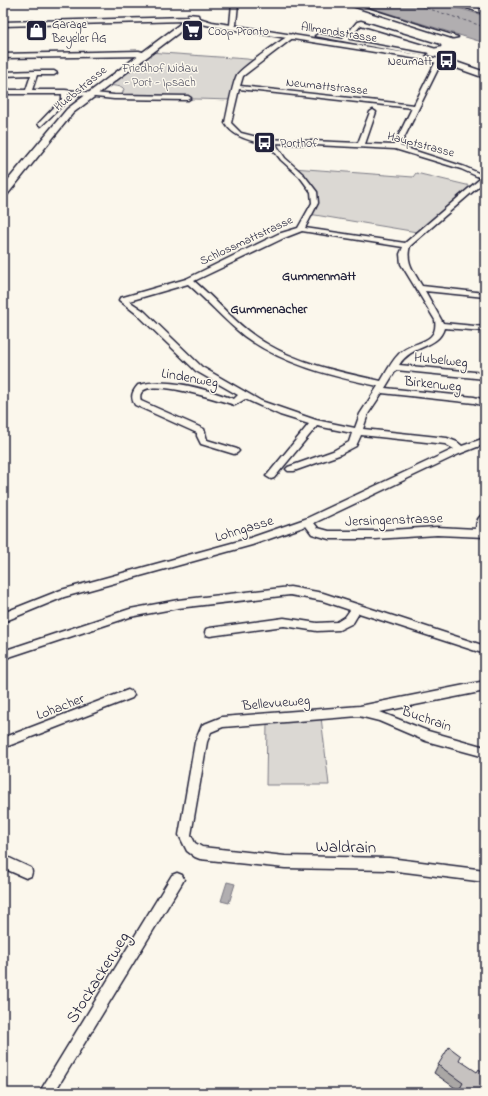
<svg xmlns="http://www.w3.org/2000/svg" width="488" height="1096" font-family="'Indie Flower',sans-serif">
  <style>
    .green { fill: #dbd8d3; stroke: #7e7d87 }
    .water { fill: #b1aeb0; stroke: #787681 }
    .lines { fill: none; stroke-linecap: round; stroke-linejoin: round }
    .ferry { stroke: #545364; stroke-width: 1; stroke-dasharray: 3 2.5; stroke-linecap: butt }
    .minor-casing { stroke: #22223b; stroke-width: 3 }
    .secondary-casing { stroke: #22223b; stroke-width: 3 }
    .minor { fill: #fbf7ec; fill-rule: evenodd }
    .secondary { fill: #fbf7ec; fill-rule: evenodd }
    .wall { fill: #aaa7a5; stroke: #22223b }
    .building { fill: #c6c2c0; stroke: #22223b }
    .labels { text-anchor: middle; stroke-width: 3; stroke-linejoin: round; paint-order: stroke }
    .far-poi-label { font-size: 12px; fill: #22223b; stroke: #fbf7ec; text-anchor: start }
    .far-street-label { font-size: 12px; fill: #22223b; stroke: #fbf7ec }
    .far-park-label { font-size: 12px; fill: #505061; stroke: #fbf7ec }
    .far-neighbourhood-label { font-size: 13px; font-weight: bold; fill: #22223b; stroke: #fbf7ec }
    .street-label { font-size: 14px; fill: #22223b; stroke: #fbf7ec }
    .near-street-label { font-size: 17px; fill: #22223b; stroke: #fbf7ec }
  </style>
  <rect width="100%" height="100%" fill="#fbf7ec"/>
  <filter id="ink" filterUnits="userSpaceOnUse"><feTurbulence type="fractalNoise" baseFrequency=".025" numOctaves="2"/><feDisplacementMap in="SourceGraphic" scale="8" xChannelSelector="R" yChannelSelector="G"/><feConvolveMatrix kernelMatrix="1 2 1 2 8 2 1 2 1" color-interpolation-filters="sRGB"/></filter>
  <g filter="url(#ink)">
    <g class="green">
      <polygon points="148,52 247,59 257,61 244,71 233,100 121,97 124,89 122,87 108,85"/>
      <path d="M293 168 413 177 416 173 475 187 407 245 417 232 309 214C321 190 308 185 293 168Z"/>
      <polygon points="321,717 329,785 266,785 267,722"/>
    </g>
    <g class="water">
      <polygon points="355,3 441,3 485,16 485,43"/>
      <polygon points="227,882 235,884 229,903 221,901"/>
    </g>
    <g class="lines">
      <polyline class="ferry" points="411,3 485,27"/>
      <defs>
        <g id="minor">
          <polygon points="232,3 238,3 236,25 231,29 228,27 230,25"/>
          <polygon points="343,3 351,3 458,37 453,38"/>
          <polygon points="452,3 460,3 485,10 485,14"/>
          <polygon points="361,21 439,45 440,46 435,47 361,25 348,40 427,54 424,56 315,36 318,34 343,39 357,22"/>
          <path d="M292 34 294 35V37L243 76 240 86 414 105 436 61 441 60 442 61 400 146 465 167 485 176V181L410 246C405 262 414 272 422 286L485 293V297L425 291 443 323 485 327V331L444 328C438 349 412 344 399 365L485 373V379L396 370 385 388 474 397 485 400V406L474 403 382 393 368 414 363 429 447 438 457 442 462 446 485 438V444L459 454 314 523 318 528 329 531H375L437 527 476 529C476 523 478 516 485 513V537L437 535 375 539H329L312 534 306 526 252 545 64 597 3 622V613L61 590 250 538 305 519 454 449 445 444 361 435 356 446 339 455 294 471H288L286 469 288 467 333 451 349 442 352 433 317 426 274 478 271 479 266 476 268 474 309 424 280 415 245 399 235 405C223 402 131 370 141 401L204 429 207 440 237 449 239 451 237 453 234 454 201 444 197 436V433L135 405C130 397 132 392 138 385 169 377 204 389 234 399L238 395 196 371 138 315 119 300 120 298 186 279 278 234 298 228 312 203 311 192 300 177 281 160 268 143C252 142 234 138 225 123 228 110 232 85 237 75 241 68 284 38 292 34ZM239 89 412 108 394 145 365 144 376 112 373 110 370 112 358 143 265 139 241 133 231 123ZM275 143 395 149 461 169 481 178 405 243 305 228 318 203 317 192 304 175 285 158ZM302 231 403 247 400 254 401 264 435 320C439 346 410 340 398 355 391 362 386 373 381 381 334 371 286 361 248 331 229 316 213 297 194 281L284 238ZM188 284C207 300 224 320 244 336 284 365 331 376 378 386L360 414 355 428 316 420 261 401 202 367 144 311 129 301Z"/>
          <polygon points="139,51 149,54 146,56 3,58 3,54"/>
          <polygon points="35,71 54,71 57,73 54,75 37,75 32,90 65,90 114,95 188,96 191,98 188,100 114,99 68,94 69,98 67,101 41,126 38,124 62,99 62,94 3,94 3,90 26,90 31,75 3,76 3,72"/>
          <polygon points="290,587 323,593 485,646 485,654 359,613 353,623 339,630 317,631 284,626 210,636 206,635 205,632 206,629 210,628 284,618 317,623 337,622 345,617 350,610 323,601 290,595 178,608 130,617 3,659 3,651 130,609 178,600"/>
          <polygon points="485,681 485,691 380,712 428,731 485,747 485,757 426,741 379,721 359,716 223,727 211,732 207,742 191,835 195,843 202,847 285,856 389,858 485,870 485,882 389,870 285,868 200,859 195,857 187,851 179,835 195,742 202,725 222,717 360,706"/>
          <polygon points="128,690 132,692 134,695 132,698 3,748 3,738"/>
          <polygon points="3,855 31,868 32,872 31,876 26,878 3,868"/>
          <polygon points="177,873 182,875 184,879 182,883 54,1093 39,1093 172,875"/>
        </g>
        <polygon id="secondary" points="188,14 198,15 199,18 212,22 419,55 456,62 485,72 485,78 451,66 419,59 211,26 193,22 73,113 7,195 3,196 3,186 67,109 184,21 3,26 3,22 188,17"/>
      </defs>
      <use href="#minor" class="minor-casing"/>
      <use href="#secondary" class="secondary-casing"/>
      <use href="#minor" class="minor"/>
      <use href="#secondary" class="secondary"/>
    </g>
    <polygon class="wall" points="438,1065 485,1093 457,1093 458,1090 434,1073"/>
    <polygon class="building" points="449,1047 461,1056 459,1060 477,1072 479,1069 485,1074 485,1093 464,1093 459,1090 463,1083 438,1065"/>
  </g>
  <defs>
    <symbol id="shop-square" viewBox="-11 -11 22 22"><rect x="-9" y="-9" width="18" height="18" rx="4" fill="#22223b" stroke="#fbf7ec"/><path d="M-5-2.5h2.3a2.7 3.5 0 0 1 5.4 0H5L5.5 6h-11ZM-1.5-2.5h3a1.5 2.3 0 0 0-3 0Z" fill="#fff"/></symbol>
    <symbol id="supermarket-square" viewBox="-11 -11 22 22"><rect x="-9" y="-9" width="18" height="18" rx="4" fill="#22223b" stroke="#fbf7ec"/><path d="M-6-5.5h2.5l.6 2H6L4.5 2H-2.5L-4.4-4H-6ZM-1.5 3.2a1.3 1.3 0 1 0 .1 0ZM3 3.2a1.3 1.3 0 1 0 .1 0Z" fill="#fff"/></symbol>
    <symbol id="bus-square" viewBox="-11 -11 22 22"><rect x="-9" y="-9" width="18" height="18" rx="4" fill="#22223b" stroke="#fbf7ec"/><path d="M-5-6H5V4H4V6H2V4H-2V6H-4V4H-5ZM-3.5-4V0h7V-4ZM-3.5 1.2v1.5H-2V1.2ZM2 1.2v1.5H3.5V1.2Z" fill="#fff"/></symbol>
  </defs>
  <g fill-rule="evenodd">
    <use href="#shop-square" x="24" y="18" width="25" height="25"/>
    <use href="#supermarket-square" x="180" y="18" width="25" height="25"/>
    <use href="#bus-square" x="434" y="48" width="25" height="25"/>
    <use href="#bus-square" x="252" y="130" width="25" height="25"/>
  </g>
  <g class="labels">
    <g class="far-poi-label">
      <text x="52" y="28">Garage<tspan x="52" dy="14">Beyeler AG</tspan></text>
      <text x="208" y="35">Coop Pronto</text>
      <text x="432" y="65" text-anchor="end">Neumatt</text>
      <text x="280" y="147">Porthof</text>
    </g>
    <g class="far-street-label">
      <text transform="translate(339 32) rotate(9)" y="4">Allmendstrasse</text>
      <text transform="translate(327 86) rotate(6)" y="4">Neumattstrasse</text>
      <text transform="translate(80 88) rotate(-39)" y="4">Huebstrasse</text>
      <text transform="translate(421 144) rotate(15)" y="4">Hauptstrasse</text>
      <text transform="translate(246 240) rotate(-25)" y="4">Schlossmattstrasse</text>
    </g>
    <g class="far-park-label">
      <text x="160" y="72">Friedhof Nidau<tspan x="160" dy="14">- Port - Ipsach</tspan></text>
    </g>
    <g class="far-neighbourhood-label">
      <text x="319" y="280">Gummenmatt</text>
      <text x="269" y="313">Gummenacher</text>
    </g>
    <g class="street-label">
      <text transform="translate(441 359) rotate(6)" y="5">Hubelweg</text>
      <text transform="translate(190 377) rotate(10)" y="5">Lindenweg</text>
      <text transform="translate(433 383) rotate(6)" y="5">Birkenweg</text>
      <text transform="translate(394 519) rotate(-2)" y="5">Jersingenstrasse</text>
      <text transform="translate(244 528) rotate(-17)" y="5">Lohngasse</text>
      <text transform="translate(276 702) rotate(-5)" y="5">Bellevueweg</text>
      <text transform="translate(60 706) rotate(-21)" y="5">Lohacher</text>
      <text transform="translate(427 718) rotate(19)" y="5">Buchrain</text>
    </g>
    <g class="near-street-label">
      <text transform="translate(346 846) rotate(1)" y="6">Waldrain</text>
      <text transform="translate(97 977) rotate(-58)" y="6">Stockackerweg</text>
    </g>
  </g>
  <rect width="488" height="1096" fill="none" stroke="#fbf7ec" stroke-width="16"/>
  <rect x="8" y="8" width="472" height="1080" fill="none" stroke="#22223b" stroke-width="1.5" filter="url(#ink)"/>
</svg>
